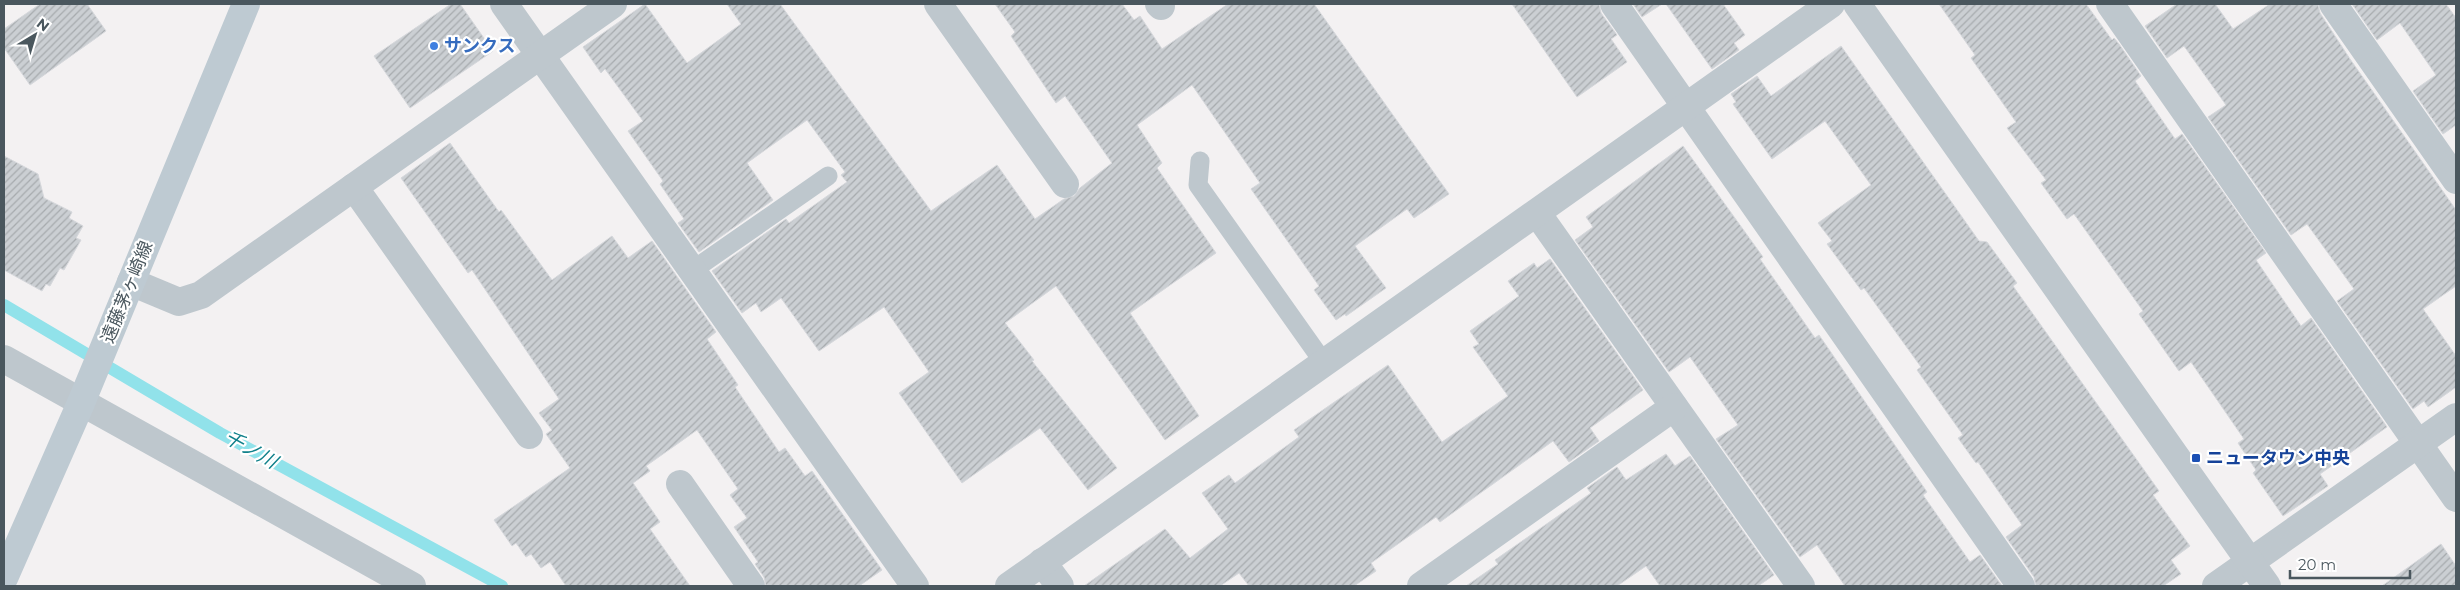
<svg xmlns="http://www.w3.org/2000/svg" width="2460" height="590" font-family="Montserrat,'Noto Sans JP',sans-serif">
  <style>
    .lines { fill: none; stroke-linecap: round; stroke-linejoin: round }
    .stream { stroke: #91e2ea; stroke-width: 12 }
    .building { fill: url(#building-hatch); stroke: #d6d8dc }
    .service { stroke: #bec7cd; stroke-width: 19 }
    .minor { stroke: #bec7cd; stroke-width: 28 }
    .tertiary { stroke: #bec7cd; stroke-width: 28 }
    .secondary { stroke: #becad2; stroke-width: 28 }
    .shop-dot { fill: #3f7fe0; stroke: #fff; stroke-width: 2 }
    .transit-dot { fill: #1a4fb4; stroke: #fff; stroke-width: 2 }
    .labels { text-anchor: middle; stroke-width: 4.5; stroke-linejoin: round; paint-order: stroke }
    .shop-label { font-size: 18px; font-weight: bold; fill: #366cbe; stroke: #fff; text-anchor: start }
    .street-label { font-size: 18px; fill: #4a575e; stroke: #fff }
    .transit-label { font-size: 18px; font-weight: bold; fill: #164399; stroke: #fff; text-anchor: start }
    .water-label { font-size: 19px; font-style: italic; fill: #11818b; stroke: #fff }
  </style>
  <defs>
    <pattern id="building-hatch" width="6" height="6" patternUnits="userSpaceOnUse" patternTransform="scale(1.25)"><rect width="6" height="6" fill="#cbcfd3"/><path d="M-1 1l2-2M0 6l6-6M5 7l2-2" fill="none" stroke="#a7abae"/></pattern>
  </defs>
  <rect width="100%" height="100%" fill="#f3f1f2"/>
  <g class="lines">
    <polyline class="stream" points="4,305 220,433 502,586"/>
  </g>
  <g class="building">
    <polygon points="40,4 87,4 106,31 30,85 4,48 4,29"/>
    <polygon points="451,4 460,4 493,51 410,108 374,56"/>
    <polygon points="645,4 687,63 741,24 727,4 780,4 931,211 997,165 1035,219 1064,199 1074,196 1080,188 1112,163 1065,96 1056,103 1011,36 1015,32 995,4 1122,4 1134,20 1140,16 1162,49 1228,4 1314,4 1449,194 1414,218 1407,209 1355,246 1386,288 1346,316 1345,314 1336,320 1314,290 1319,286 1251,189 1260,183 1192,85 1137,125 1162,163 1157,168 1216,253 1130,313 1199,416 1165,440 1056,286 1005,323 1034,360 1032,361 1117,468 1088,490 1040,428 962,483 899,393 929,372 884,307 819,351 781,298 761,312 756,303 742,313 712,271 786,219 789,223 847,182 841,175 845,172 807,120 747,163 773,200 699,252 678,223 684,219 660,184 663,181 628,131 643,121 605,69 601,73 583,47"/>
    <polygon points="1512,4 1599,4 1601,13 1617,35 1611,39 1627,62 1577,97"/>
    <polygon points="1633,4 1662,4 1642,17"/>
    <polygon points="1666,4 1723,4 1745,35 1734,43 1739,50 1712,69"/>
    <polygon points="1939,4 2086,4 2112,40 2114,38 2119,44 2141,76 2135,81 2175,139 2182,134 2266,253 2256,260 2301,326 2311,318 2387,427 2320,474 2328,486 2283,516 2253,473 2256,470 2238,443 2244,439 2191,362 2179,371 2139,314 2143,311 2074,214 2067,219 2041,183 2046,180 2007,128 2016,122 1971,58 1975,55"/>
    <polygon points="2177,4 2215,4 2233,29 2270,4 2318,4 2320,13 2350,59 2456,210 2456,286 2423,309 2456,356 2456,387 2428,407 2424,401 2413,409 2337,301 2354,289 2307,224 2291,235 2208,117 2226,105 2184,46 2167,58 2145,26"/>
    <polygon points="2352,4 2446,4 2456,18 2456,125 2443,134 2413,91 2436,75 2400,23 2377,40"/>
    <polygon points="1841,46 1979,241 1987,242 2017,283 2013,286 2159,491 2153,495 2190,546 2171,560 2181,574 2163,586 2036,586 2034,577 2006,537 2022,525 1978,462 1976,463 1958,438 1963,435 1917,370 1921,367 1864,288 1861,290 1827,244 1832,241 1818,223 1871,185 1825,121 1772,159 1733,104 1736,102 1731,94 1757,76 1771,96"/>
    <polygon points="450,143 499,212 501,210 552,280 612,236 628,258 652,241 716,332 707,339 738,385 735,387 779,452 785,448 805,476 812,471 882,570 859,586 766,586 764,577 755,564 758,562 734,527 747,518 730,495 738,489 697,430 646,466 650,471 633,483 660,522 650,529 690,586 566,586 550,562 541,568 531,554 526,557 516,543 512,546 494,520 570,468 546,434 552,430 539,413 559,399 472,270 468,273 401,178"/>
    <polygon points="1683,146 1763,257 1760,259 1815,338 1819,335 1927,492 1923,495 1970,562 1980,555 2002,586 1845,586 1817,545 1800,557 1716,439 1738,425 1690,357 1669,372 1575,240 1593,227 1586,217"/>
    <polygon points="4,156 38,174 44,198 72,212 69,218 83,226 76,238 81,240 64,270 60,268 50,286 46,284 42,291 4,270"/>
    <polygon points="1550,259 1643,390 1590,428 1599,441 1569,462 1553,441 1440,522 1436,517 1371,563 1376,571 1354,586 1249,586 1239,573 1220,586 1084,586 1165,529 1190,558 1228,529 1202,493 1229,475 1235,483 1299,437 1294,430 1388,365 1442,442 1508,396 1473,347 1479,344 1470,331 1519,296 1508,281 1534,263 1537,268"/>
    <polygon points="1666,454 1675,466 1690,456 1774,575 1758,586 1660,586 1646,566 1617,586 1466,586 1498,564 1495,560 1591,493 1587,488 1617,467 1626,480"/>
    <polygon points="2441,544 2456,566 2456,586 2382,586"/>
  </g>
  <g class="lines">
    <g class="service">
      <polyline points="1200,161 1198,185 1324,363"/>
      <polyline points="693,270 828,176"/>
    </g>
    <g class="minor">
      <polyline points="504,4 915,586"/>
      <polyline points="938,4 1065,184"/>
      <polyline points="1159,4 1161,6"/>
      <polyline points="1614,4 2021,586"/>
      <polyline points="2110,4 2456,498"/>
      <polyline points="2333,4 2456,180"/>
      <polyline points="354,187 529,435"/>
      <polyline points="1537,213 1801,586"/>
      <polyline points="131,282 179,302 201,295 613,4"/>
      <polyline points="4,359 412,586"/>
      <polyline points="680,484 751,586"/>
      <polyline points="1042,562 1060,586"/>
      <polyline points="1421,586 1674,407"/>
      <polyline points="2216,586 2456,417"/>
    </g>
    <g class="tertiary">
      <polyline points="1857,4 2267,586"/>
      <polyline points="1009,586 1831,4"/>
    </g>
    <polyline class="secondary" points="4,578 81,403 246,4"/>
  </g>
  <circle class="shop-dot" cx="434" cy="46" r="5"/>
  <rect class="transit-dot" x="2191" y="453" width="10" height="10" rx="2.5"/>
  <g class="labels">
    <g class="shop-label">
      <text x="444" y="52">サンクス</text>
    </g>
    <g class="street-label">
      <text transform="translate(127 292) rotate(-68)" y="6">遠藤茅ヶ崎線</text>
    </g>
    <g class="transit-label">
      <text x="2206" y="464">ニュータウン中央</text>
    </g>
    <g class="water-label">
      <text transform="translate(251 449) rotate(29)" y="7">千ノ川</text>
    </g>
  </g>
  <rect width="2460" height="590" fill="none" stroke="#4a575e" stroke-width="10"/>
  <g transform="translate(35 35) rotate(38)" stroke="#ffffff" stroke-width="4" paint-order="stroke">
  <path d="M0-4L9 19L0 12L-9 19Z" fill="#4a575e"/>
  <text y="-8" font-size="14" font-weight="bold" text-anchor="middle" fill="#4a575e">N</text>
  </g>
  <path d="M2290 570v8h120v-8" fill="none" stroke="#4a575e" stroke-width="2.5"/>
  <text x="2298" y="570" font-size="15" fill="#4a575e" stroke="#ffffff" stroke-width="4" paint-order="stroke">20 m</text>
</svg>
